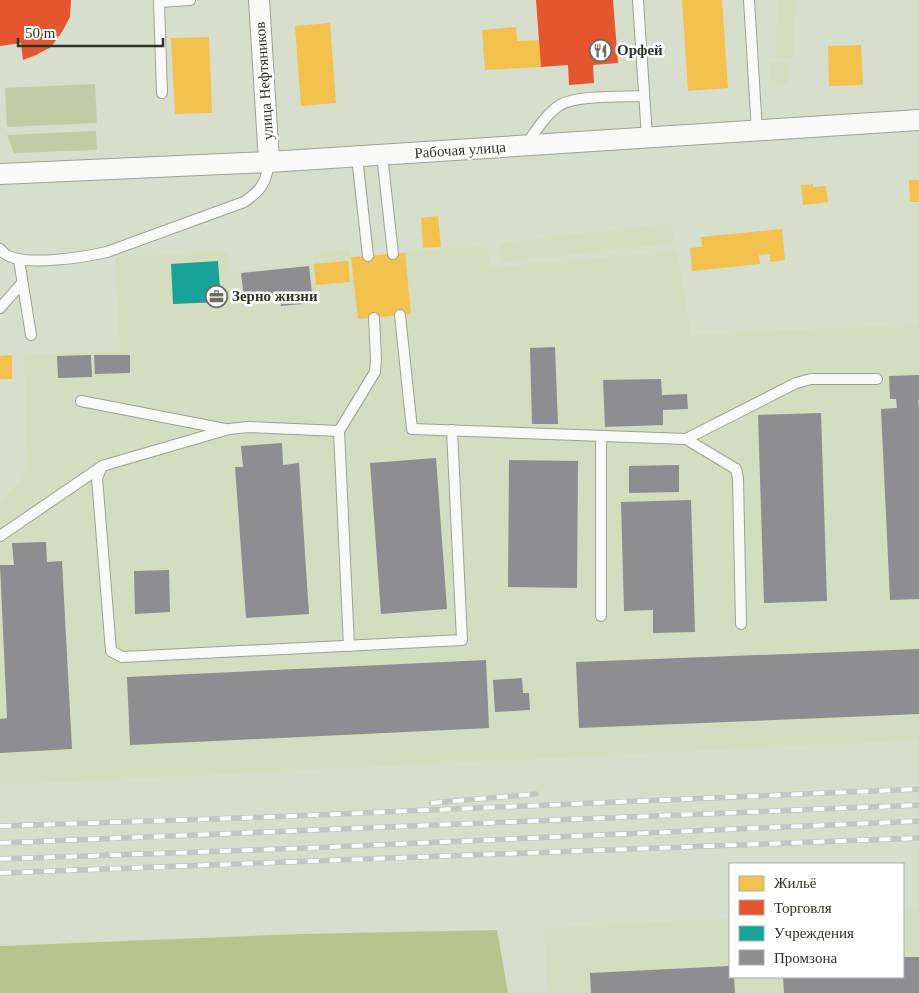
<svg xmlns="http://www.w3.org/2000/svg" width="919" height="993" font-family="Georgia,serif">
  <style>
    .built { fill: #d4ddbf }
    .green { fill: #c1cca6 }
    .forest { fill: #b6c48e }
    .homes { fill: #f2c14e }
    .shops { fill: #e4572e }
    .public { fill: #17a398 }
    .industry { fill: #8d8d92 }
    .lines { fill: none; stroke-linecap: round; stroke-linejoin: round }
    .service-casing { stroke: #9da294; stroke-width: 12 }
    .minor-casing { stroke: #9da294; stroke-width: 22 }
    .service { stroke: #f9faf7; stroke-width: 10 }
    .minor { stroke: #f9faf7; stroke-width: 20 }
    .rail-casing { stroke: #c4c6c1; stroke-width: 5.5 }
    .rail { stroke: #fff; stroke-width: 4; stroke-dasharray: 11; stroke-linecap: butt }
    .labels { text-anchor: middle; stroke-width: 5; stroke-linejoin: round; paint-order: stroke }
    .poi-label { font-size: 15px; font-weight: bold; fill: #2f3326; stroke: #fff; text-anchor: start }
    .street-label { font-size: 15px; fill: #2f3326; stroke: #fff }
  </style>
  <rect width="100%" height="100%" fill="#d8decc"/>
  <g class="built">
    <polygon points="778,0 796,0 793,59 775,58"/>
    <polygon points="769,62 788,63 787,84 769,83"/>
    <polygon points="672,223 674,243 501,262 499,243"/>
    <polygon points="487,245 490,268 677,251 691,335 919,324 919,740 0,785 0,504 28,471 24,355 120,351 115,257 227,251 229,272 314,264 313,253 350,249 351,257"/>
    <polygon points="919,908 919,993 548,993 544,928 730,918 730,977 903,977 903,909"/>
  </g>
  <g class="green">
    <polygon points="95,84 97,123 7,127 5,88"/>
    <polygon points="96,131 97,150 14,153 7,135"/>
  </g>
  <polygon class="forest" points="497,930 508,993 0,993 0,946 301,934"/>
  <g class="homes">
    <polygon points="682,0 722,0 728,88 688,91"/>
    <polygon points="330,23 336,103 301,106 295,26"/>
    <polygon points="516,27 517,41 539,40 541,67 485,70 482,30"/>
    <polygon points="209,37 212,113 175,114 171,38"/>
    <polygon points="861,45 863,85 829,86 828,46"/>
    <polygon points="909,180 919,180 919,202 910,202"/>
    <polygon points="813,184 813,187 826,186 828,202 803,205 801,185"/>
    <polygon points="438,216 441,247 423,248 421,218"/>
    <polygon points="782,229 785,260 770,262 770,254 759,255 760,264 692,271 690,248 702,247 701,237"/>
    <polygon points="405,253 411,314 358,319 351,257"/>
    <polygon points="348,261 350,282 316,285 314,264"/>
    <polygon points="12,355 12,379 0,379 0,356"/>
  </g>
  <g class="shops">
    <polygon points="0,0 71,0 70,17 62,32 51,47 36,55 23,60 21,43 0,46"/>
    <polygon points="536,0 613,0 618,63 593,65 594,83 569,85 568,65 541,67"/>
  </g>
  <polygon class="public" points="218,261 221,302 173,304 171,264"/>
  <g class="industry">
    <polygon points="309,266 313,303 281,306 280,294 244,297 241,273"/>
    <polygon points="555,347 558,424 532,424 530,348"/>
    <polygon points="91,355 92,377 58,378 57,356"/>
    <polygon points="94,355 130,355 130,373 95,374"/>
    <polygon points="919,375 919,400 918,400 919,407 919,599 890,600 881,409 897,408 896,399 890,399 889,376"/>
    <polygon points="661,379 662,395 687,394 688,409 663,410 663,425 605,427 603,380"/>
    <polygon points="821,413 827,601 764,603 758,415"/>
    <polygon points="282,443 283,465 299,463 309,614 246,618 235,467 243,467 241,446"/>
    <polygon points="436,458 447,609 381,614 370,463"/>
    <polygon points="509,460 578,461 577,588 508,587"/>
    <polygon points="679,465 679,492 629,493 629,466"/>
    <polygon points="691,500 695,632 653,633 653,610 624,611 621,502"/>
    <polygon points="46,542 47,562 62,561 72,749 0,753 0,719 7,718 0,565 14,565 12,543"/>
    <polygon points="169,570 170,612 135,614 134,571"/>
    <polygon points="919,649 919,714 579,728 576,662"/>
    <polygon points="486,660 489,728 130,745 127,677"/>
    <polygon points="522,678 523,693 529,693 530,710 495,712 493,680"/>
    <polygon points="903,957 919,957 919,993 784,993 783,977 903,977"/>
    <polygon points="730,966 730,977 734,977 735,993 591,993 590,973"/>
  </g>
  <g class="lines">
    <defs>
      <g id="service">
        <polyline points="638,0 647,138"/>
        <polyline points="749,0 757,132"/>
        <polyline points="162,93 159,2 190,0"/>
        <path d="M525 146C535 132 546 114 560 105 577 95 623 97 644 96"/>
        <polyline points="382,155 393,254"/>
        <polyline points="357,157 368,256"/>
        <path d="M0 249C3 252 5 255 9 256 29 266 85 257 107 252L244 202C261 190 266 184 269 162"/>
        <polyline points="19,260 31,335"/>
        <polyline points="0,308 22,283"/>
        <polyline points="400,315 412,429 686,439 796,383 811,379 877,379"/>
        <polyline points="81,401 225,429"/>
        <polyline points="339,431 248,427 229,429 102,466 97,478 111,651 122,657 462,640 452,430"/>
        <polyline points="686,439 736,469 738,478 741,624"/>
        <polyline points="0,536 101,467"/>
        <polyline points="601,616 601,436"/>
        <polyline points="349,646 339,431 375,372 376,359 374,318"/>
      </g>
      <g id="minor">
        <polyline points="259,0 269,162"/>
        <polyline points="0,174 269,162 919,120"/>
      </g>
    </defs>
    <use href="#service" class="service-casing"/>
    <use href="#minor" class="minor-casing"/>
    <use href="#service" class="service"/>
    <use href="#minor" class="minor"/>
    <defs>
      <g id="rail">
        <polyline points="431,803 536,794"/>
        <polyline points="0,826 269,817 919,789"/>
        <polyline points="0,843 919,805"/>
        <polyline points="0,859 283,849 919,821"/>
        <polyline points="0,873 919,838"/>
      </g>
    </defs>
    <use href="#rail" class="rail-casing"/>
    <use href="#rail" class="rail"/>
  </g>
  <defs>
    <symbol id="restaurant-ring" viewBox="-11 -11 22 22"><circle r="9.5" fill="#fff" stroke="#6a6f60" stroke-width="1.5"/><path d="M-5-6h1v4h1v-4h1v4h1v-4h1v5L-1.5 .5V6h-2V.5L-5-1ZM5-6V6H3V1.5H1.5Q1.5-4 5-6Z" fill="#6a6f60"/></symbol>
    <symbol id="office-ring" viewBox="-11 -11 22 22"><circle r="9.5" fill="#fff" stroke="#6a6f60" stroke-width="1.5"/><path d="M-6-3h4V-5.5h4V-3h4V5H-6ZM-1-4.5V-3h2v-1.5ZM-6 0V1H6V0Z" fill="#6a6f60"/></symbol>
  </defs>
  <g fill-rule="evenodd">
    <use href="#restaurant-ring" x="588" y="38" width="25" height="25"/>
    <use href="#office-ring" x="204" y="284" width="25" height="25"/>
  </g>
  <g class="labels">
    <g class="poi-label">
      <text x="617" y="55">Орфей</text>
      <text x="232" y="301">Зерно жизни</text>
    </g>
    <g class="street-label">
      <text transform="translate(264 81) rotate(-94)" y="5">улица Нефтяников</text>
      <text transform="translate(460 150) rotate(-4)" y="5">Рабочая улица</text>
    </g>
  </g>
  <rect x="729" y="863" width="175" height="115" fill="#ffffff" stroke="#acada8"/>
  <rect x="739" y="876" width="25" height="15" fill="#f2c14e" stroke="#acada8"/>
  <text x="774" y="888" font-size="15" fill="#2f3326">Жильё</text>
  <rect x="739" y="900" width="25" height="15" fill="#e4572e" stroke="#acada8"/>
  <text x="774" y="913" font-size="15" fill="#2f3326">Торговля</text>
  <rect x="739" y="926" width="25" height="15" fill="#17a398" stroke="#acada8"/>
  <text x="774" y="938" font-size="15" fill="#2f3326">Учреждения</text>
  <rect x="739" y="950" width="25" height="15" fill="#8d8d92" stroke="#acada8"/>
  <text x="774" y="963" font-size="15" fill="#2f3326">Промзона</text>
  <path d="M18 38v8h145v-8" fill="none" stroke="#2f3326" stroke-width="2.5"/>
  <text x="25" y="38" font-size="15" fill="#2f3326" stroke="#ffffff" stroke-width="4" paint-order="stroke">50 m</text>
</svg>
